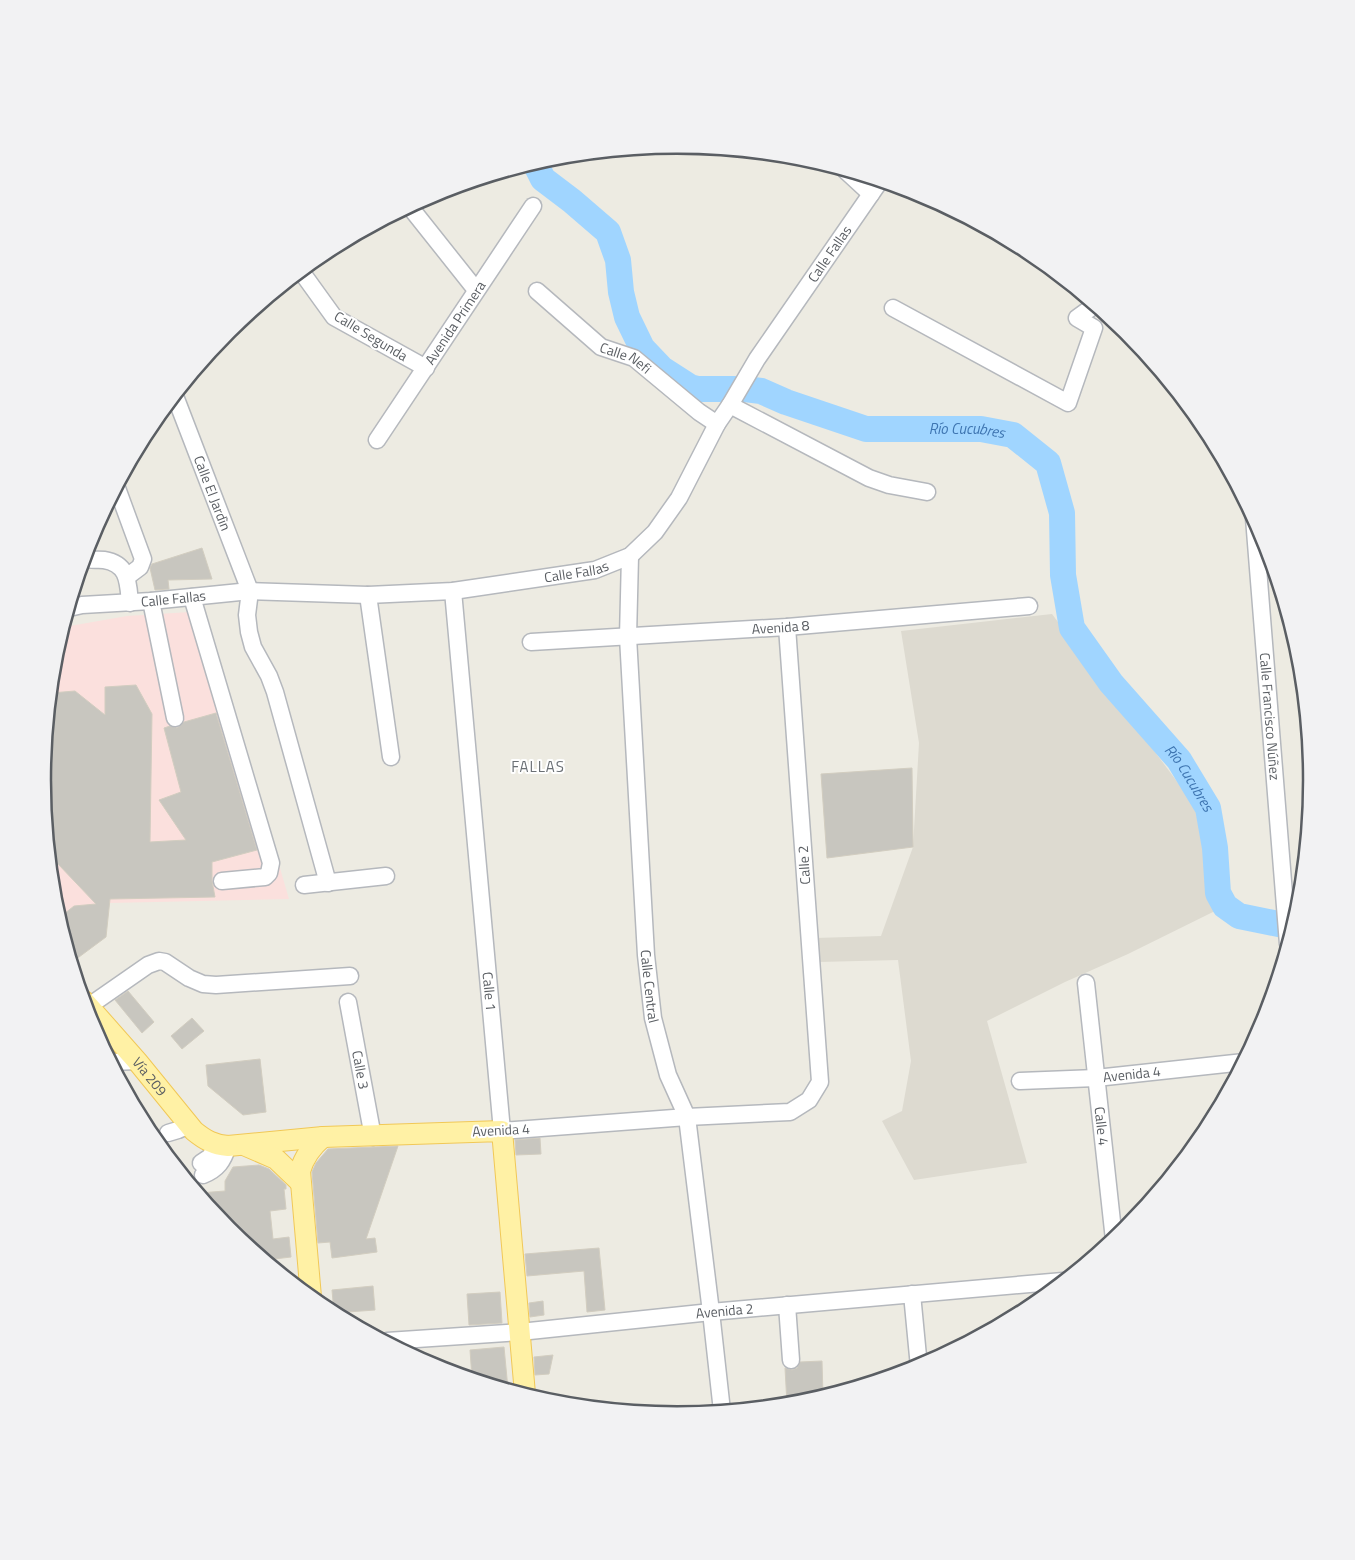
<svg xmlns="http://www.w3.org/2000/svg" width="1355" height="1560" font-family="'Titillium Web',sans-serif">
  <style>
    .education { fill: #dddad0 }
    .medical { fill: #fbe0dd }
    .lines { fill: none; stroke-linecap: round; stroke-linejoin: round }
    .river { stroke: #a0d5ff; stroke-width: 26 }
    .building { fill: #c8c6bf; stroke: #d2cdc0 }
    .minor-casing { stroke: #b5b8bd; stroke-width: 19 }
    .major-casing { stroke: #f1c857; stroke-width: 22 }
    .minor { stroke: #fff; stroke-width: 16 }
    .major { stroke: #fff1a5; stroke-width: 20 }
    .labels { text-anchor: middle; stroke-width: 4; stroke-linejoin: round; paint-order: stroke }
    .street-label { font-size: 14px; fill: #5a5e63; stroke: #fff }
    .water-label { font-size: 15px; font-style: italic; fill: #3e75b1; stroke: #fff }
    .neighbourhood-label { font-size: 15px; letter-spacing: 1px; fill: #6b7075; stroke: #fff }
    .rim { fill: none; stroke: #5a5e63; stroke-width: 2.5 }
  </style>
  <rect width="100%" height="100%" fill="#edebe2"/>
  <polygon class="education" points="1052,614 1199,811 1206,843 1215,911 1128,954 1065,982 987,1021 1027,1163 914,1180 882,1121 902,1111 911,1061 898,960 819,962 815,938 881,936 913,847 919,743 901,631"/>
  <polygon class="medical" points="205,611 289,899 110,903 74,906 59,918 55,904 43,780 55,656 64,627 127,616"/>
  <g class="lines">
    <path class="river" id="s1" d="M535 163 543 179 572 201 608 232 618 260 621 292 627 317 642 348 662 369 690 387 698 389H745L761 391 786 402 866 429H981L1013 435 1048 463 1062 513 1063 575 1072 628 1111 683 1179 760 1208 808 1215 848 1218 893 1225 906 1239 916 1293 927"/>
  </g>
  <g class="building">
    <polygon points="202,548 212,579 168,580 169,589 155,590 150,568 152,564"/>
    <polygon points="136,685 152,714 150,842 186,840 159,800 181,792 164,728 170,726 177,728 184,722 216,713 257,850 212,862 212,881 215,897 110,899 106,937 75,960 70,955 59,918 74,906 96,904 58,864 51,864 42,780 51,693 75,691 105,715 105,687"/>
    <polygon points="912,768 913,847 827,858 821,774"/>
    <polygon points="128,991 154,1022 142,1033 115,1000"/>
    <polygon points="192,1018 204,1031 182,1049 171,1036"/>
    <polygon points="260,1059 266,1112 243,1115 208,1086 206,1065"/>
    <polygon points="540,1138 541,1154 516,1155 515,1140"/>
    <polygon points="398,1146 366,1239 375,1238 377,1252 332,1258 330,1242 318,1243 312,1172 316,1163 328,1149"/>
    <polygon points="259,1165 269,1169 286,1185 286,1189 284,1189 286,1209 270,1211 273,1239 289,1237 291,1257 266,1260 228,1229 226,1226 225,1216 218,1216 199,1193 225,1191 225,1181 233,1167"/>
    <polygon points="599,1248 605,1310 587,1312 584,1271 527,1276 525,1254"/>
    <polygon points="373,1286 375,1310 334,1313 332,1290"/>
    <polygon points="500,1292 502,1323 469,1325 467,1294"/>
    <polygon points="543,1301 544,1315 530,1317 529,1303"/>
    <polygon points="504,1347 508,1389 472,1378 470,1350"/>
    <polygon points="553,1355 549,1374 535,1375 534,1357"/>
    <polygon points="822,1361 823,1396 801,1403 787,1404 785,1368 792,1370 797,1368 800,1362"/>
  </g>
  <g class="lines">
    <defs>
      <g id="minor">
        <polyline points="845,170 871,194"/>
        <polyline points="410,207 476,290"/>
        <polyline points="303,274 334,317 426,368"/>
        <path id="s2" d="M537 291 601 347 634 358 699 412 717 424"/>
        <polyline points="893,308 1068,403 1094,328 1077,318 1095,305"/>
        <path id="s3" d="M175 396 250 591 247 615 249 632 253 647 269 676 275 692 328 883"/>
        <polyline points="730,405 869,478 889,485 927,492"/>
        <path id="s4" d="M377 440 533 206"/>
        <polyline points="117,488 143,559 140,567 128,576"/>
        <path id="s5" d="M1254 518 1288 944"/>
        <path id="s6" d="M630 556 628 637 646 955 653 1018 668 1075 687 1117 711 1312 722 1411"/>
        <path d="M85 558C91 561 97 559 104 560 129 564 128 583 130 603"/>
        <path id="s7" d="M453 591 502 1131 687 1117 790 1112 809 1100 820 1082 787 627"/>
        <polyline points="368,595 391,757"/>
        <polyline points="192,597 271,863 269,873 265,877 222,881"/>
        <polyline points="151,601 175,718"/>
        <path id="s8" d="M69 608 82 605 151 601 250 591 368 595 453 591 595 570 630 556 655 532 679 498 717 424 730 405 757 359 880 181"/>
        <path id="s9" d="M531 642 787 627 1029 606"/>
        <polyline points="304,885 386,876"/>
        <path id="s10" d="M1086 983 1114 1240"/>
        <path id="s11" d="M348 1002 373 1137"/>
        <polyline points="89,1006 148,965 159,961 165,962 189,978 203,984 216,985 350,976"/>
        <polyline points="112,1062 137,1061"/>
        <path id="s12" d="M1020 1081 1096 1078 1244 1062"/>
        <polyline points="168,1133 178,1130 189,1125"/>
        <polyline points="201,1163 210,1157 216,1145"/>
        <path d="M203 1175C218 1169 223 1161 228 1146"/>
        <polyline points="912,1294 919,1367"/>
        <polyline points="787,1305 791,1360"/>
        <path id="s13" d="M387 1341 520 1332 711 1312 1063 1281"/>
      </g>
      <g id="major">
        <path id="s14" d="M84 1001 137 1061 194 1131C205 1140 214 1145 228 1146L323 1137 502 1131 525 1394"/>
        <polyline points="246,1146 276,1159 300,1182"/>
        <path d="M311 1297 300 1171C304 1157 311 1147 323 1137"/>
      </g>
    </defs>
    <use href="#minor" class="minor-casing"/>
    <use href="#major" class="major-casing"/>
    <use href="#minor" class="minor"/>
    <use href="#major" class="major"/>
  </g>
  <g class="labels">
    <g class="street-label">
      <text dy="5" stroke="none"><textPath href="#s8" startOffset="930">Calle Fallas</textPath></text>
      <text dy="5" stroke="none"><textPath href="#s4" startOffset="141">Avenida Primera</textPath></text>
      <text transform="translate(371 336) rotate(31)" y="5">Calle Segunda</text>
      <text dy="5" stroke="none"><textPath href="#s2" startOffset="112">Calle Nefi</textPath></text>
      <text dy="5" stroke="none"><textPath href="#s3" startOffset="104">Calle El Jardìn</textPath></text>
      <text dy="5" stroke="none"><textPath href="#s8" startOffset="510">Calle Fallas</textPath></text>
      <text dy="5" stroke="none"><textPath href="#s8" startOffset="105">Calle Fallas</textPath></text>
      <text dy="5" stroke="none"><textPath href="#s9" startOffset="250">Avenida 8</textPath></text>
      <text dy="5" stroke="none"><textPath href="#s5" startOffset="199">Calle Francisco Núñez</textPath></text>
      <text transform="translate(804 865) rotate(-94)" y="5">Calle 2</text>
      <text dy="5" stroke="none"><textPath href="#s6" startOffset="431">Calle Central</textPath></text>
      <text dy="5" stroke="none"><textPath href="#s7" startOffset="402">Calle 1</textPath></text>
      <text dy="5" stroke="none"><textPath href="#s11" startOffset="69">Calle 3</textPath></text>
      <text dy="5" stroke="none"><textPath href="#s12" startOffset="112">Avenida 4</textPath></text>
      <text dy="5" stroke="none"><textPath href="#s14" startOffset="100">Vía 209</textPath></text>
      <text dy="5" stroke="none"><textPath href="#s10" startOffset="144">Calle 4</textPath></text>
      <text transform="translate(501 1130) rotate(-3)" y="5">Avenida 4</text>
      <text dy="5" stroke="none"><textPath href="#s13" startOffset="339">Avenida 2</textPath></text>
    </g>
    <g class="water-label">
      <text dy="5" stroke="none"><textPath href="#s1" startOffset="570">Río Cucubres</textPath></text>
      <text dy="5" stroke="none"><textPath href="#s1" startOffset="1020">Río Cucubres</textPath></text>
    </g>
    <g class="neighbourhood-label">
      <text x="538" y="772">FALLAS</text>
    </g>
  </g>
  <path d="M0 0H1355V1560H0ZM51 780a626 626 0 1 1 1252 0a626 626 0 1 1-1252 0Z" fill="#f2f2f3" fill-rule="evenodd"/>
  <path class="rim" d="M51 780a626 626 0 1 1 1252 0a626 626 0 1 1-1252 0Z"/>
</svg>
